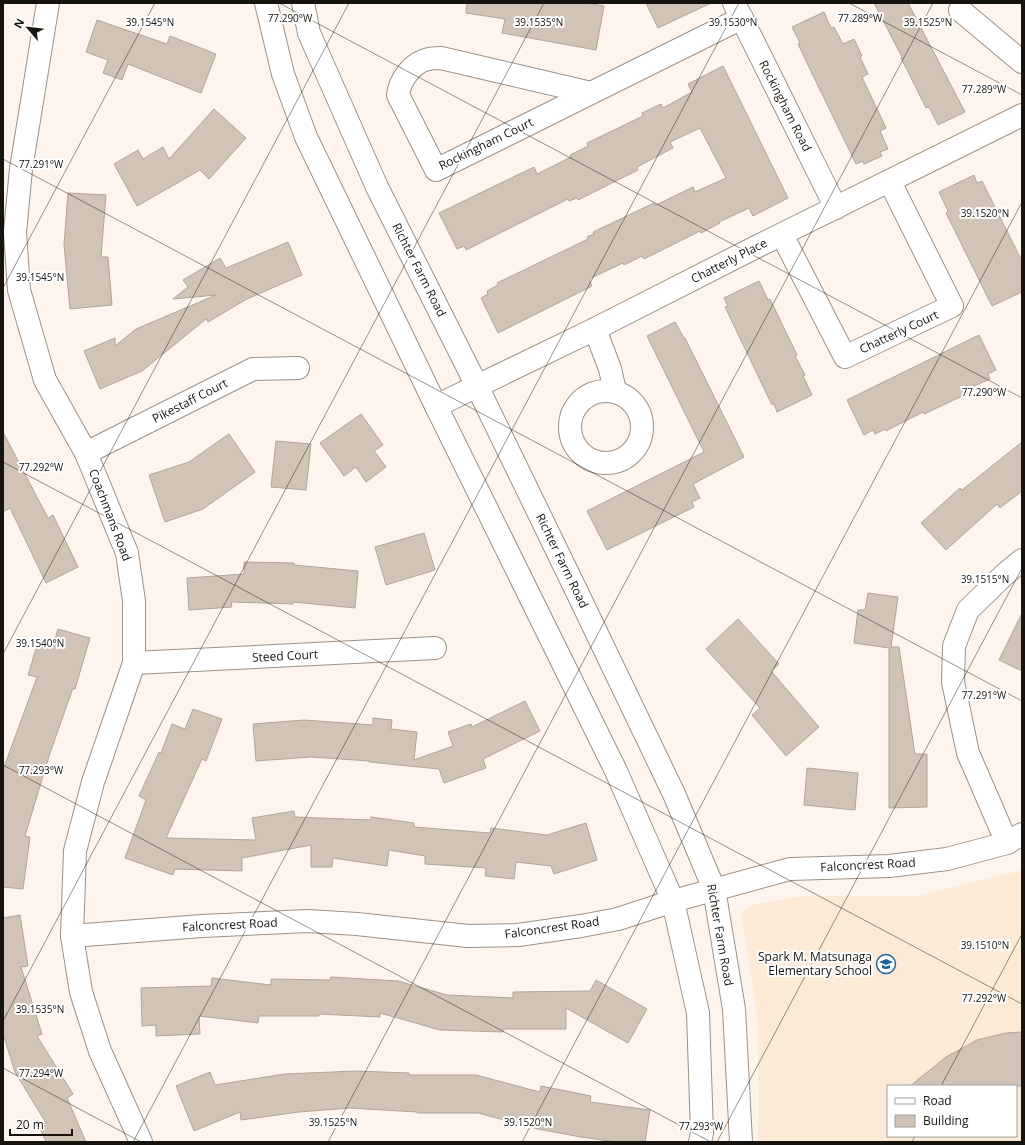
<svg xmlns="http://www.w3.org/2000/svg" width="1025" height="1145" font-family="'Open Sans',sans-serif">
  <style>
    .built { fill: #fdead6; fill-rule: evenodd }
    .building { fill: #d1c4b7; stroke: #b2a598 }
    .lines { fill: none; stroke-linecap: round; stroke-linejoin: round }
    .minor-casing { stroke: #9e9185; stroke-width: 24 }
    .secondary-casing { stroke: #9e9185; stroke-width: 24 }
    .minor { stroke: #fff; stroke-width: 22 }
    .secondary { stroke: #fff; stroke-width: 22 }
    .ticks { fill: none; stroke: #17130e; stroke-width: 1; stroke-opacity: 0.45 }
    .labels { text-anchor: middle; stroke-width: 4; stroke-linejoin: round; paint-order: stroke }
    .street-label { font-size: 12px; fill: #17130e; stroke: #fff }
    .poi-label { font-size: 12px; fill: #17130e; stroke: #fff; text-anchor: end }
    .ticks-label { font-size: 10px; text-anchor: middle; fill: #17130e; stroke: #fff; stroke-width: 4; stroke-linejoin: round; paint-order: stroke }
  </style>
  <rect width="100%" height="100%" fill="#fdf5ed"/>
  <path class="built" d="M1022 870V1142H757L759 1111 757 1016 741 912 754 904 802 896H917ZM888 1086H1016V1136H888Z"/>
  <g class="building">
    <polygon points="467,3 586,3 604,6 596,50 502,33 505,19 466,13"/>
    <polygon points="646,3 711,3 658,28"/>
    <polygon points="874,3 908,3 965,112 938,125 929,107 926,108 901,58 902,57"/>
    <polygon points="824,12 831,28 834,27 843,44 854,39 862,56 860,57 868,74 862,77 886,128 880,131 888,149 880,152 882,156 864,164 863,161 856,164 806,61 798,44 800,43 792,27"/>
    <polygon points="97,20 167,44 170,36 216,54 201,93 128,64 122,80 103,73 108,60 86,52"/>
    <polygon points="723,66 788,198 753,216 749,208 719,222 720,223 701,233 700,231 644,259 642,256 624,265 623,263 589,279 592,286 498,333 481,298 488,294 487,291 498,285 497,283 588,239 587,237 594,234 593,232 654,203 656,205 693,187 695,192 726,178 700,128 670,142 673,148 637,167 638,170 578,200 577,198 569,201 568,199 466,250 464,246 457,249 439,213 534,167 537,174 571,157 570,155 588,146 587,143 643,116 642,113 661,104 663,108 692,92 688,84"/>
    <polygon points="214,109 246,138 209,179 200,170 137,206 114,164 138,150 143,159 163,147 169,159"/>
    <polygon points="974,175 977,183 982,181 1022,261 1022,292 992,306 946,213 948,211 939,192"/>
    <polygon points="68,193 106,195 101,257 108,257 112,305 70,309 64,245"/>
    <polygon points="288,242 302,275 247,299 208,322 206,319 142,371 100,389 84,351 115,338 115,346 136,329 216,295 173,299 188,287 183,280 220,258 226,268"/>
    <polygon points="759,281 768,300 770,299 797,355 795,356 805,375 803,376 812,395 777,412 774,404 772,405 725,307 728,306 724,298"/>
    <polygon points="675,322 684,338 685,338 744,457 693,484 700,498 692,502 694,507 607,550 587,511 704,452 647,336"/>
    <polygon points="979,335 996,370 988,374 990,379 972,387 973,391 924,414 923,412 886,431 885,429 875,434 873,430 864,435 847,400"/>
    <polygon points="361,414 383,445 374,451 386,467 366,482 356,467 344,476 320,443"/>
    <polygon points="3,432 48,518 53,515 78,567 46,583 10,508 3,512"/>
    <polygon points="229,434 255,472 203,509 165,522 149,475 189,462"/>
    <polygon points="276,441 311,444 306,490 271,487"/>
    <polygon points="1022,442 1022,491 1000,508 997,504 946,550 921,523 960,488 962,490"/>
    <polygon points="424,533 435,570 386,585 375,547"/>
    <polygon points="244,562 294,563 294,565 358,571 355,608 293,602 293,604 231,602 232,607 189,610 187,578 244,574"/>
    <polygon points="868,593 898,597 891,647 899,647 915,754 927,754 927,807 889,808 889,648 854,643 858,610 865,610"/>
    <polygon points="1022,613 1022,671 999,660"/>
    <polygon points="738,619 779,664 771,671 819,727 786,756 752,715 760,708 706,649"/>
    <polygon points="58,629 90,638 75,689 73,688 49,756 25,836 30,837 23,889 3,887 3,770 37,677 28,675 39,639 54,643"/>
    <polygon points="525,701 540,731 483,759 486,768 444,783 439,769 369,762 369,761 311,757 256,761 253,724 304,720 373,725 373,718 392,720 391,729 417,732 414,760 453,746 448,732 471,724 472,727"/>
    <polygon points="193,709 222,719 206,761 202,759 166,838 256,840 252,818 294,811 295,817 371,820 371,817 414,823 414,827 490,833 491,828 547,835 586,823 597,860 554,874 551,866 516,862 514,879 485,876 486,868 425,864 425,856 389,850 387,866 333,858 332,867 311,867 311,845 242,858 242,871 175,869 173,875 125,858 146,800 139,796 159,752 161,753 172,724 185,729"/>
    <polygon points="807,768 858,773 855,810 804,805"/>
    <polygon points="20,915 28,966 21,967 42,1034 37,1036 73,1094 67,1098 86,1142 46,1142 39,1126 46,1123 15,1072 3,1034 3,918"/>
    <polygon points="331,977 398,981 447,995 513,998 513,992 590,991 596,980 647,1009 628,1043 566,1008 566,1029 503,1029 503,1032 440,1030 380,1013 380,1017 319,1014 319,1016 259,1016 258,1023 199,1016 200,1034 156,1036 156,1025 142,1026 141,988 211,986 212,978 271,985 271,979 330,980"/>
    <polygon points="1022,1032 1022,1086 910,1086 946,1057 977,1040 1006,1033"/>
    <polygon points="356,1071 409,1073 409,1075 476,1075 540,1092 541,1086 591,1096 590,1102 650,1110 645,1142 616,1142 581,1137 538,1129 478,1113 417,1113 417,1112 350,1108 299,1112 241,1120 240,1112 194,1131 176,1086 210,1072 215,1085 285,1074"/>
  </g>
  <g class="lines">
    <defs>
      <g id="minor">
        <polyline points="48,3 21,169 15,232 19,290 45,380 86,453 127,553 134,601 134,663 93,782 75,851 72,936 81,992 100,1051 141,1142"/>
        <polyline points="734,3 836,208"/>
        <polyline points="960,10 1022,62"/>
        <path d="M591 93 441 58C437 58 432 58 429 59 412 62 400 80 398 95L436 170 742 18"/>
        <polyline points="782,235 845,357 952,306 890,182"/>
        <polyline points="595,329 610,369 615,391"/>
        <circle cx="606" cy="427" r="36"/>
        <polyline points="436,406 595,329 756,247 1022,115"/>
        <polyline points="86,453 253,369 298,368"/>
        <polyline points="134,663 435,648"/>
        <polyline points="1007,843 968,753 953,682 954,646 968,610 1004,575 1022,560"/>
        <polyline points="72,936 202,926 307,921 357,924 468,936 518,935 581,926 618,919 673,901 790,869 889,866 947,859 1007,843 1022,834"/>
      </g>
      <g id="secondary">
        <polyline points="266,3 283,74 306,137 436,406 616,771 673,901 698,1013 702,1133 700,1142"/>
        <polyline points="303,3 309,33 377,187 477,386 577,592 674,794 714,889 734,1009 741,1142"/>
      </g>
    </defs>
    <use href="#minor" class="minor-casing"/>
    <use href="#secondary" class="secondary-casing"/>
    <use href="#minor" class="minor"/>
    <use href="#secondary" class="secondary"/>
  </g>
  <path class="ticks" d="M279 3 1022 398M849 3 1022 95M3 159 1022 701M3 288 155 3M3 462 1022 1004M3 654 349 3M3 765 711 1142M3 1021 544 3M3 1068 141 1142M941 1086 1022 934M133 1142 739 3M328 1142 933 3M522 1142 1022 202M717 1142 1022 568M912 1142 915 1136"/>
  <defs>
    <symbol id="school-ring" viewBox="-11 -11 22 22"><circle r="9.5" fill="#fff" stroke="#236298" stroke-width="1.5"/><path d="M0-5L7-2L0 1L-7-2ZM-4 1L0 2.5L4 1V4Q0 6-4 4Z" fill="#236298"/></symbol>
  </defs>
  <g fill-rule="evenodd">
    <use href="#school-ring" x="875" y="953" width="22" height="22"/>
  </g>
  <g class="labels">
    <g class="street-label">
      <text transform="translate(785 106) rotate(63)" y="4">Rockingham Road</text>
      <text transform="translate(486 144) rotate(-26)" y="4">Rockingham Court</text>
      <text transform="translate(729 261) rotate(-27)" y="4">Chatterly Place</text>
      <text transform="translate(419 270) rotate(63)" y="4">Richter Farm Road</text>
      <text transform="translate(899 332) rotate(-25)" y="4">Chatterly Court</text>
      <text transform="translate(190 401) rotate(-27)" y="4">Pikestaff Court</text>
      <text transform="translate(110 515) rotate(69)" y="4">Coachmans Road</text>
      <text transform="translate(562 561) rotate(64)" y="4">Richter Farm Road</text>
      <text transform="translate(285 656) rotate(-3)" y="4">Steed Court</text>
      <text transform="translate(868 865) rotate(-3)" y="4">Falconcrest Road</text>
      <text transform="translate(230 925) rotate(-3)" y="4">Falconcrest Road</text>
      <text transform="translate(552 928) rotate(-8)" y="4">Falconcrest Road</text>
      <text transform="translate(720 935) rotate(80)" y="4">Richter Farm Road</text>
    </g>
    <g class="poi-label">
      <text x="872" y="961">Spark M. Matsunaga<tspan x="872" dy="14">Elementary School</tspan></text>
    </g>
  </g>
  <g class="ticks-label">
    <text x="290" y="22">77.290°W</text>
    <text x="860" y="22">77.289°W</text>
    <text x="150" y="26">39.1545°N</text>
    <text x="539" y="26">39.1535°N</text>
    <text x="733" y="26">39.1530°N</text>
    <text x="928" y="26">39.1525°N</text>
    <text x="984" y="93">77.289°W</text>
    <text x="41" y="168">77.291°W</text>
    <text x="985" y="217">39.1520°N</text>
    <text x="40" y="281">39.1545°N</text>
    <text x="984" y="396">77.290°W</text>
    <text x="41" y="471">77.292°W</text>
    <text x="985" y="583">39.1515°N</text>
    <text x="40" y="647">39.1540°N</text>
    <text x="984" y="699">77.291°W</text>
    <text x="41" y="774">77.293°W</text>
    <text x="985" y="949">39.1510°N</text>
    <text x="984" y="1002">77.292°W</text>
    <text x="40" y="1013">39.1535°N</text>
    <text x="41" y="1077">77.294°W</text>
    <text x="333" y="1126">39.1525°N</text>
    <text x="528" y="1126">39.1520°N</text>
    <text x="701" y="1130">77.293°W</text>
  </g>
  <rect width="1025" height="1145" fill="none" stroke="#17130e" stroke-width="8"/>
  <rect x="887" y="1085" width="130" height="52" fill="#ffffff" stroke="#a2a19f"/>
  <rect x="895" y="1098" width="20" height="6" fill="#ffffff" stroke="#a2a19f"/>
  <text x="923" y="1105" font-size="12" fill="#17130e">Road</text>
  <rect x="895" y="1115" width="20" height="12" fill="#d1c4b7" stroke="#a2a19f"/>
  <text x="923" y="1125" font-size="12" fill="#17130e">Building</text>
  <g transform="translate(28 28) rotate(298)" stroke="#ffffff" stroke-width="3" paint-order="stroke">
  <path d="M0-3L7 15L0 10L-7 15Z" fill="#17130e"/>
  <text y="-6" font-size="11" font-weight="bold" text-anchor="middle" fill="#17130e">N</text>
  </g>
  <path d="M10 1129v6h62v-6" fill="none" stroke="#17130e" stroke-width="2"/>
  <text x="16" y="1129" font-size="12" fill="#17130e" stroke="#ffffff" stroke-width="3" paint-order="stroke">20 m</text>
</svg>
